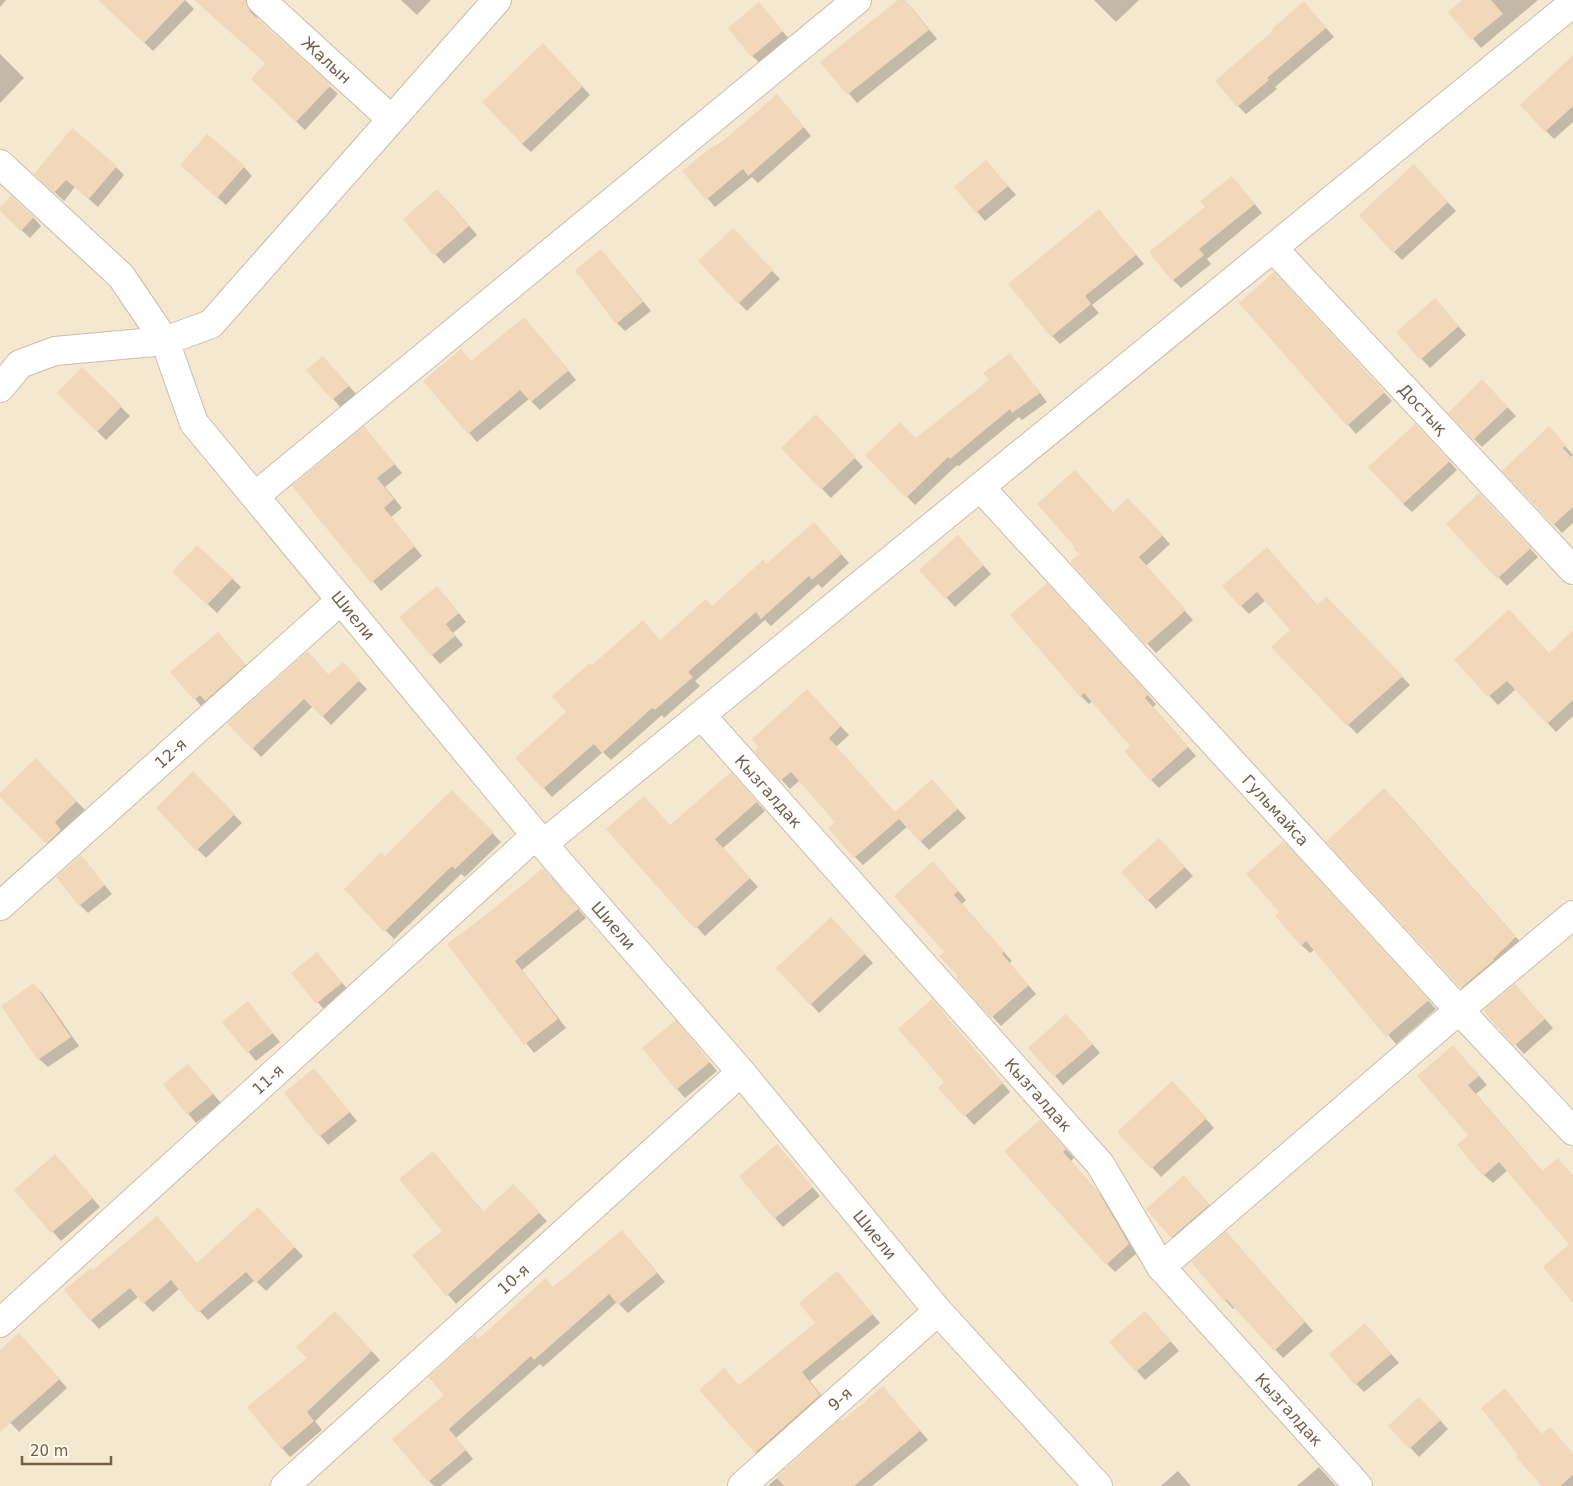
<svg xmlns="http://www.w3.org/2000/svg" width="1573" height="1486" font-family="'DejaVu Sans',sans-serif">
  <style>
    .residential { fill: #f4e8d1 }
    .shadow { fill: #0003 }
    .building { fill: #f2d8ba }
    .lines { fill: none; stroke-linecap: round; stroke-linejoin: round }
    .minor-casing { stroke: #cdbea9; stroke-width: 30 }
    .minor { stroke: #fff; stroke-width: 28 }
    .labels { text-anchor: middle; stroke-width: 5; stroke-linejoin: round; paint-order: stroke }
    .street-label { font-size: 16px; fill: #745e49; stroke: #fff9e9 }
  </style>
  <rect width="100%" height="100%" fill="#fcf6e3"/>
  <rect class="residential" x="0" y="0" width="1573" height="1486"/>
  <g class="shadow">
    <polygon points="0,0 6,0 0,7"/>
    <polygon points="101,0 185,0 194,9 153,51"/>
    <polygon points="222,0 244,0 254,10 258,20 338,94 305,130 252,79 267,64"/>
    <polygon points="401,0 431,0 417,15"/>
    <polygon points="900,0 904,0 911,7 937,39 857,103 822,62"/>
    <polygon points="1094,0 1139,0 1116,22"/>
    <polygon points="1464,0 1538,0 1481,48 1450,12"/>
    <polygon points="759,4 790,40 761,64 752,56"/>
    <polygon points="1312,12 1334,37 1275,87 1277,89 1246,114 1238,106 1275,31"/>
    <polygon points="551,53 590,95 531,152 522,144"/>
    <polygon points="0,54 24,78 0,103"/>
    <polygon points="1573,58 1573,122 1554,139 1546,131"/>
    <polygon points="785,104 811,136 758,183 752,177 715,207 684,172 757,114"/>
    <polygon points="986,161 1016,195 985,221 956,187"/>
    <polygon points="116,167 124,175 98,207 75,187 64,201 44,182"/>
    <polygon points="244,167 252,176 226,205 190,173"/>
    <polygon points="1422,175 1456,211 1402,260 1394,252"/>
    <polygon points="1232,177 1262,213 1207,259 1211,264 1181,288 1173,280 1206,207"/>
    <polygon points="446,199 477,235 444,264 404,219"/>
    <polygon points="0,210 33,217 41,226 30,238"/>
    <polygon points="1099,211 1144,264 1092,305 1099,313 1060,344 1052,336"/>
    <polygon points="741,238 780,279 747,311 739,303"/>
    <polygon points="601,250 651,311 625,331 617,323"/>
    <polygon points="1283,282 1392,401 1356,434 1241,303"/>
    <polygon points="1443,308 1466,335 1430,368 1398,333"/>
    <polygon points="532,327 576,380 540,410 529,399 477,442 424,381 472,362"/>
    <polygon points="1010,354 1047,402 1022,420 1019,417 959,466 957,465 915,505 867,455 916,440 990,380"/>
    <polygon points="323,357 357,395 341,408 308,370"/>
    <polygon points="82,369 130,416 106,440 58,393"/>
    <polygon points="1482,381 1516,416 1482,447 1474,439"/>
    <polygon points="824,425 863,467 831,498 782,448"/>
    <polygon points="364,428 402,473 385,487 402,508 391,517 422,556 381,591 293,486"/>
    <polygon points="1424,434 1457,470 1412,512 1403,504"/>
    <polygon points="1557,437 1573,455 1571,457 1573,459 1573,523 1562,533 1504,471"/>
    <polygon points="1488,503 1538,557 1507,586 1448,524"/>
    <polygon points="1137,508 1170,544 1146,566 1193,620 1156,653 1072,562 1080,554 1076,547 1113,513"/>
    <polygon points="822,532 849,563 822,588 818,584 771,626 765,620 695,681 700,686 664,718 662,715 611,760 603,752 552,797 517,758 568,712 593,667 661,641 712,607 766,566"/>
    <polygon points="197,546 241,587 217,613 182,580"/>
    <polygon points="966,546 991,574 955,607 921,570"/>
    <polygon points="1275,557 1318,606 1326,598 1410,685 1357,734 1273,647 1292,630 1266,600 1249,614 1241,606"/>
    <polygon points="1055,593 1156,704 1153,707 1196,756 1159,788 1151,780 1131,746 1093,701 1089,704 1081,696"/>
    <polygon points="445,596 466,622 453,633 463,645 440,664 432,655"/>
    <polygon points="226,642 253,674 203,708 172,672"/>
    <polygon points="1573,644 1573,716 1556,732 1516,689 1498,705 1456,660 1549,654"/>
    <polygon points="308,652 329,676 342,664 367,689 331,725 313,706 261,757 229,723"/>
    <polygon points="815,699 849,735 836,747 895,813 940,789 966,818 929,850 907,827 863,865 855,857 837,822 800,780 790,789 756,752"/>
    <polygon points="36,760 85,810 63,831 69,839 55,851 0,795"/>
    <polygon points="193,773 242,823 206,858 157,808"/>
    <polygon points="739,782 765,811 723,848 758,887 705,936 608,830 671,826"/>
    <polygon points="452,792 501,842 465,877 461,874 394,939 345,889 385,857"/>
    <polygon points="1393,798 1524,946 1470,996 1462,987"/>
    <polygon points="1167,848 1193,876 1156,909 1123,872"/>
    <polygon points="1292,851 1436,1009 1396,1044 1315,949 1310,953 1301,945 1281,912"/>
    <polygon points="81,856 112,894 88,913 80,905"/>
    <polygon points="941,871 966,900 962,904 1012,961 1009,963 1036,994 1001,1026 957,978 959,976 946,952"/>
    <polygon points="552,878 586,918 522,970 566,1028 534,1053 448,944"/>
    <polygon points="839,927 873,963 819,1013 778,968"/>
    <polygon points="317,954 350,992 326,1012 293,973"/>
    <polygon points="34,985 42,993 79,1046 48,1067 39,1059"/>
    <polygon points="1523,994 1553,1028 1524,1054 1485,1011"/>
    <polygon points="932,1000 1010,1092 974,1125 940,1088 946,1082"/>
    <polygon points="248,1003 280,1042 256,1061 224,1023"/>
    <polygon points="1075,1024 1100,1053 1063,1085 1030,1048"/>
    <polygon points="684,1031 717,1071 685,1098 677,1089"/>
    <polygon points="1461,1055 1487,1085 1476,1094 1543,1172 1558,1159 1573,1176 1573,1213 1508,1170 1493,1183 1484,1175 1470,1135"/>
    <polygon points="188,1065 221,1103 196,1123 164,1085"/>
    <polygon points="314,1069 357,1121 328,1145 285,1093"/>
    <polygon points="1181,1091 1214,1128 1161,1177 1119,1132"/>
    <polygon points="1048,1130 1074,1158 1071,1161 1106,1201 1137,1253 1115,1272 1107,1264"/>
    <polygon points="777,1146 820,1196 783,1227 775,1218"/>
    <polygon points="433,1152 484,1213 521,1194 547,1221 456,1304 414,1255 444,1231"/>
    <polygon points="64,1165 100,1207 61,1241 16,1190"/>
    <polygon points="1192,1185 1217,1214 1180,1246 1172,1237"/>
    <polygon points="266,1217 303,1256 266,1291 255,1280 208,1320 179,1289 153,1312 138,1297 99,1329 91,1320 93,1271 198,1264"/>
    <polygon points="630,1240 665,1282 628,1313 617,1302 543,1367 540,1364 456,1438 473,1459 441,1486 434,1486 429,1481 446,1396 478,1340 554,1288"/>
    <polygon points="1235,1242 1313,1331 1283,1358 1235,1307 1233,1309 1225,1300"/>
    <polygon points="837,1272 880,1323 810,1381 828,1404 764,1461 701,1390 740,1387 817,1323"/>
    <polygon points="344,1321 380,1360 315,1421 322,1430 290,1457 282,1448 309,1358"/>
    <polygon points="1153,1321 1179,1351 1145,1380 1111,1342"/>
    <polygon points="1373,1333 1399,1363 1364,1392 1356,1384"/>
    <polygon points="27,1343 67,1388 19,1432 3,1415 0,1417 0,1351"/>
    <polygon points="883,1388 928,1440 872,1486 768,1486 840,1421 842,1422"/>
    <polygon points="1505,1390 1542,1435 1573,1454 1573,1486 1543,1486 1520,1455"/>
    <polygon points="1428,1407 1448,1429 1419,1457 1390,1426"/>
    <polygon points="1319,1467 1336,1486 1297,1486"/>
    <polygon points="1178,1471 1191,1486 1161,1486"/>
  </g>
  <g class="building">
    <polygon points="98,0 185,0 144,43"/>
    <polygon points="194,0 246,0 250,12 331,85 296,122 251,79 265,63"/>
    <polygon points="898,0 905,0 929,30 847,95 820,62"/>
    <polygon points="1462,0 1491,0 1503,14 1471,40 1448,12"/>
    <polygon points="1304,1 1326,28 1267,78 1269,80 1237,107 1215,81 1273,31 1272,29"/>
    <polygon points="759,2 783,31 751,57 728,28"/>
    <polygon points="543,43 583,86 522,144 482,102"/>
    <polygon points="1573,55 1573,106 1545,132 1520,105"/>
    <polygon points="777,94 804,127 748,176 743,169 706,200 682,171 714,145 716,147"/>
    <polygon points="72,128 117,166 89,199 66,180 54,193 34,174"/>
    <polygon points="207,134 245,166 217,198 180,165"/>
    <polygon points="986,160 1008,186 976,213 954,187"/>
    <polygon points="1414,164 1448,202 1393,253 1359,215"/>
    <polygon points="1232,176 1255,204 1199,249 1204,255 1172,281 1149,252 1205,207 1200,201"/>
    <polygon points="437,189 469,226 434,256 403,219"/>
    <polygon points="11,196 34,217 21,231 0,211 0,208"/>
    <polygon points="1099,209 1136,255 1085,296 1091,304 1051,337 1008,284"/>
    <polygon points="733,228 773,270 738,304 698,261"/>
    <polygon points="601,249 643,302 616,324 575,270"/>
    <polygon points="1274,272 1385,392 1347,426 1239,303"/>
    <polygon points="1435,298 1459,326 1420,360 1396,332"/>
    <polygon points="524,317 569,370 531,402 520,390 468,434 423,381 461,349 471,361"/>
    <polygon points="1010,353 1040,393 1012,413 1010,409 950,459 948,457 906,498 865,455 900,422 916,438 989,380 983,373"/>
    <polygon points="323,356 349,386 332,400 306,370"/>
    <polygon points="82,367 122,406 97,432 57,393"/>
    <polygon points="1482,379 1508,407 1473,440 1448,413"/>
    <polygon points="816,414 856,457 821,490 781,448"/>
    <polygon points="1415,424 1450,461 1403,504 1368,467"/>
    <polygon points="364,426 395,464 377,478 394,499 384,508 415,546 371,583 292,486"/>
    <polygon points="1549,426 1566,445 1563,448 1573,459 1573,507 1553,525 1502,471"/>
    <polygon points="1075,470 1113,512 1128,498 1163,535 1139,557 1186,610 1146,645 1070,562 1079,554 1073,548 1075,547 1037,504"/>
    <polygon points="1479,493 1531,548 1497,579 1446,524"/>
    <polygon points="814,522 842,554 812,580 809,576 761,619 756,612 688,672 693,677 655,710 652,708 602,753 594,744 543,789 515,758 566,712 552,696 590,663 592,665 643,620 660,640 706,599 712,606 763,560 766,564"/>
    <polygon points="958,535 984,565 945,599 919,570"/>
    <polygon points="197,545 233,578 207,605 172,572"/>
    <polygon points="1267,547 1317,605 1326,596 1403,676 1347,726 1271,647 1290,630 1257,592 1240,607 1222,586"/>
    <polygon points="1047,583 1149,694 1145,698 1188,747 1150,781 1124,751 1130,746 1084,693 1080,697 1010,615"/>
    <polygon points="437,586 459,613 446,624 455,636 431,656 399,617"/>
    <polygon points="1509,609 1549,653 1573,630 1573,700 1547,724 1507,681 1488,697 1454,660"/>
    <polygon points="218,632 246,665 205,701 200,695 194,700 170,672"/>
    <polygon points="308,651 328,675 343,662 360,680 322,717 304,699 252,749 227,723"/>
    <polygon points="807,689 841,726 829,738 895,812 932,779 958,809 920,842 899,819 854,858 828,828 835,822 791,772 780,781 754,751 759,747 752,739"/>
    <polygon points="36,758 77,801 55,822 61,830 46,844 0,797 0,793"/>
    <polygon points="193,771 235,814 196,851 156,808"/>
    <polygon points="731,772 757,802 715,839 750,878 695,929 606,829 644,796 670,825"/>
    <polygon points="1384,788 1516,937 1493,959 1494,960 1461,988 1326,842"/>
    <polygon points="452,790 494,832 455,869 452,866 384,932 344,889 381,852 385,856"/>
    <polygon points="1159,838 1185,867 1147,901 1121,872"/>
    <polygon points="1283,841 1429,1000 1386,1037 1306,941 1301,946 1275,916 1279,912 1246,874"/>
    <polygon points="81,855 105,885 79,906 56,877"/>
    <polygon points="933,861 958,891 954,895 1004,951 1002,954 1029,985 991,1018 956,978 958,976 939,956 944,952 894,896"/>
    <polygon points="543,868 578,909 515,961 558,1019 524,1045 447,944 482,918"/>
    <polygon points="831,917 865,954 810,1005 776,968"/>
    <polygon points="317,952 342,983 316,1004 291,973"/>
    <polygon points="34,983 71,1037 38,1060 1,1006"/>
    <polygon points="1515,984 1545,1019 1514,1046 1483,1010"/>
    <polygon points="932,999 1003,1083 964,1117 938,1088 944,1082 898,1029"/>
    <polygon points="248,1001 273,1033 247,1053 222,1022"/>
    <polygon points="1066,1014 1093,1044 1054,1077 1028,1048"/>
    <polygon points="676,1020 710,1062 676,1090 642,1048"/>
    <polygon points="1453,1045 1479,1076 1468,1085 1542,1171 1558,1158 1573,1176 1573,1303 1543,1267 1569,1244 1499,1162 1483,1176 1457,1145 1468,1135 1417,1076"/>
    <polygon points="188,1064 213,1094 187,1115 163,1084"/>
    <polygon points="314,1068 350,1112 319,1137 284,1093"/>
    <polygon points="1172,1081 1207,1118 1151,1169 1117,1132"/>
    <polygon points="1040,1120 1066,1149 1063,1152 1098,1191 1129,1244 1106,1265 1004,1151"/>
    <polygon points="777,1144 813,1187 774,1219 739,1176"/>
    <polygon points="433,1151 483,1212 513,1184 540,1212 446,1296 412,1255 442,1231 399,1179"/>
    <polygon points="55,1154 93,1198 51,1233 14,1190"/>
    <polygon points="1184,1175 1209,1205 1171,1238 1146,1209"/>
    <polygon points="258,1207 295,1247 256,1283 246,1272 198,1313 171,1280 143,1304 130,1288 90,1321 64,1290 91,1268 93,1270 157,1216 197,1263"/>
    <polygon points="622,1230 657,1273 618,1305 609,1294 534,1360 531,1356 449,1429 466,1450 428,1482 392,1439 444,1395 428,1377 475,1335 478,1339 546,1278 553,1287"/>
    <polygon points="1226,1231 1305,1322 1274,1351 1226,1299 1224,1301 1191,1262"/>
    <polygon points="837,1271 873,1314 802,1372 820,1395 755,1453 699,1390 724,1368 739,1385 815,1323 799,1303"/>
    <polygon points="335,1311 372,1351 307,1412 314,1421 281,1449 247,1407 307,1358 296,1347"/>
    <polygon points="1145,1311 1171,1341 1136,1372 1109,1342"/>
    <polygon points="1365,1323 1391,1354 1355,1385 1329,1354"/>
    <polygon points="19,1333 60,1379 0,1432 0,1350"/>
    <polygon points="883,1386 920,1431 854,1486 784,1486 776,1477 840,1419 842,1421"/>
    <polygon points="1505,1388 1541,1434 1550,1427 1573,1453 1573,1475 1560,1486 1542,1486 1516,1457 1518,1455 1481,1408"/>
    <polygon points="1419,1397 1441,1420 1409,1449 1388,1426"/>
  </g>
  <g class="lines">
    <defs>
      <g id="minor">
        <path id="s1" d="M261 0 391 119"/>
        <path id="s2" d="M0 164 121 276 165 341 194 423 543 844 741 1072 938 1311 1098 1486"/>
        <path id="s3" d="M1273 248 1573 570"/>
        <polyline points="0,388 20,364 55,351 165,341 211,324 497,0"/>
        <path id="s4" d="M980 487 1459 1010 1573 1131"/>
        <polyline points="255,496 857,0"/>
        <path id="s5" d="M701 715 1100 1164 1161 1267 1358 1486"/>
        <polyline points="543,844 1573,3"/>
        <path id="s6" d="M0 906 341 600"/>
        <polyline points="1161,1267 1459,1010 1573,915"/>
        <path id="s7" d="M0 1323 536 835"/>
        <path id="s8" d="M285 1486 741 1072"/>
        <path id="s9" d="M742 1486 938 1311"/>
      </g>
    </defs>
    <use href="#minor" class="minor-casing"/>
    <use href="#minor" class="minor"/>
  </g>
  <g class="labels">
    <g class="street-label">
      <text dy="6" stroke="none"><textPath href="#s1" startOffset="89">Жалын</textPath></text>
      <text dy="6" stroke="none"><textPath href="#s3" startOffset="220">Достық</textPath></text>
      <text dy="6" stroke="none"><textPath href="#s2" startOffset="580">Шиели</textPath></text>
      <text dy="6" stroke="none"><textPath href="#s6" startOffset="229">12-я</textPath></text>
      <text dy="6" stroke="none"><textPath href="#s5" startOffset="102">Кызгалдак</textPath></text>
      <text dy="6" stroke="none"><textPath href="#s4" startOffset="438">Гульмайса</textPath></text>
      <text dy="6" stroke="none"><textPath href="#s2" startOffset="985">Шиели</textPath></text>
      <text dy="6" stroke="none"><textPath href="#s7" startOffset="362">11-я</textPath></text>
      <text dy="6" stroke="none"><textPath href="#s5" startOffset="508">Кызгалдак</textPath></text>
      <text dy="6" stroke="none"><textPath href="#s2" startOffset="1390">Шиели</textPath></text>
      <text dy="6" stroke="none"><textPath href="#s8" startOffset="308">10-я</textPath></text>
      <text dy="6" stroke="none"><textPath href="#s9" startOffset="131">9-я</textPath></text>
      <text dy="6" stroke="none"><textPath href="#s5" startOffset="912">Кызгалдак</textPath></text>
    </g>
  </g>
  <path d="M22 1456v8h89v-8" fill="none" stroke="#745e49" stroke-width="2.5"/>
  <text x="30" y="1456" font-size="15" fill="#745e49" stroke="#fff9e9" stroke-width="4" paint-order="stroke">20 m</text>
</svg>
